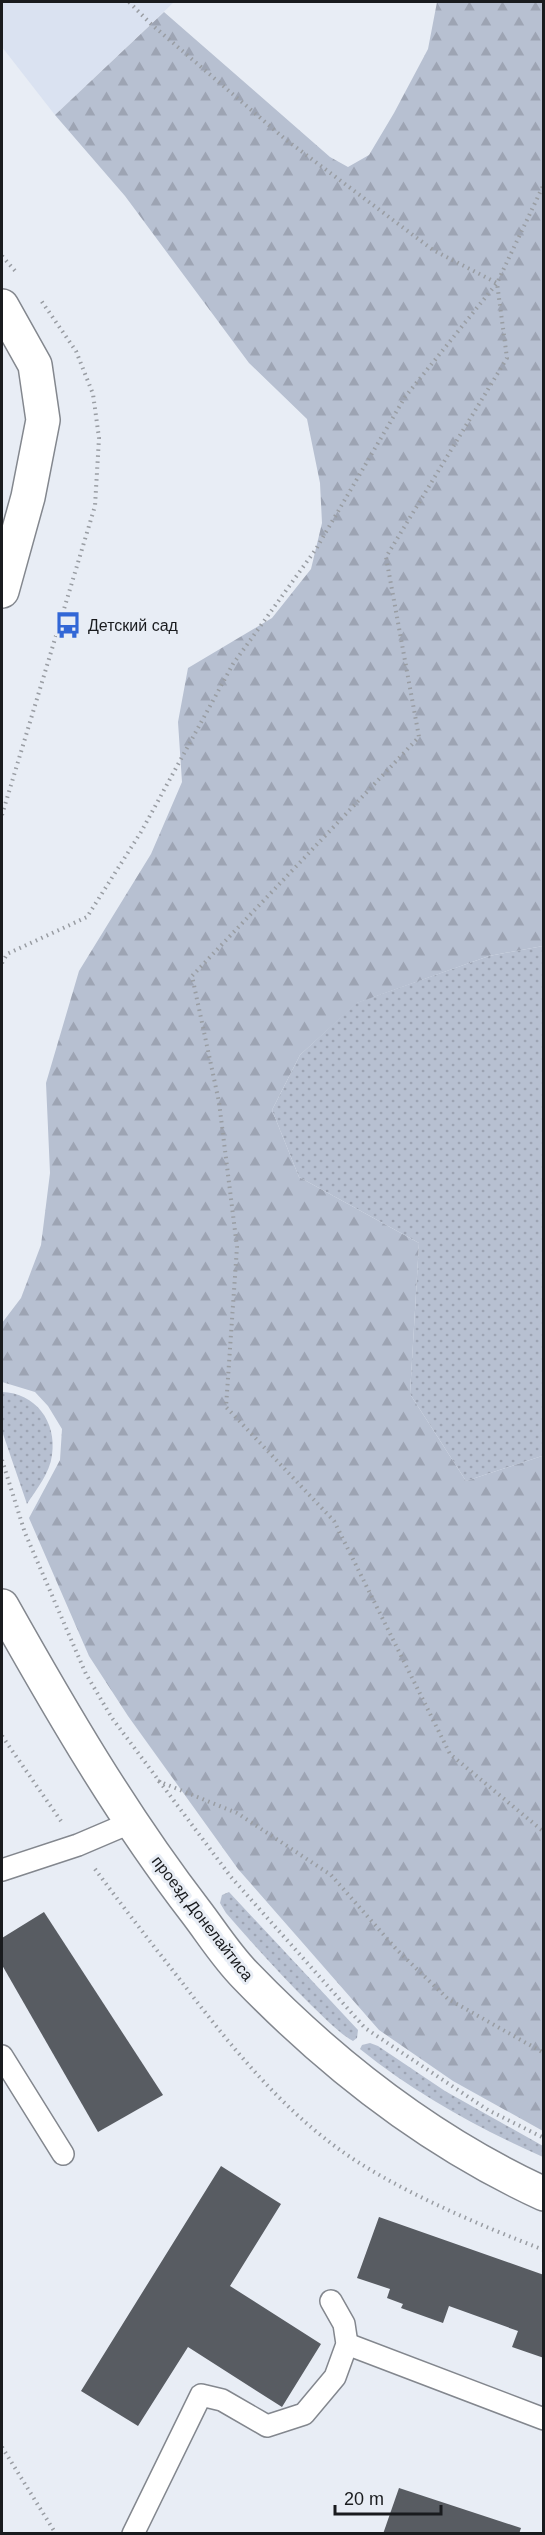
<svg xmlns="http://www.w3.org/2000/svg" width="545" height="2535" font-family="Arial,sans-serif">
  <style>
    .built { fill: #dae2f1 }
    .grass { fill: url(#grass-dots) }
    .forest { fill: url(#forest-firs) }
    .building { fill: #585c62 }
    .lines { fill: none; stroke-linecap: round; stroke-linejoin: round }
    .service-casing { stroke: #83878e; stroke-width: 24 }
    .tertiary-casing { stroke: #83878e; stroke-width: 36 }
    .path { stroke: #999da3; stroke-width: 4; stroke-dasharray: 1.5 4.5; stroke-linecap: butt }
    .service { stroke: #fff; stroke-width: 21 }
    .tertiary { stroke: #fff; stroke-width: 33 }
    .labels { text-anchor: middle; stroke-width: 6; stroke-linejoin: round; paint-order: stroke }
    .poi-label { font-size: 16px; fill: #191b1e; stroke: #e8edf5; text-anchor: start }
    .street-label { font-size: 16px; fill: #191b1e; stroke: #e8edf5 }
  </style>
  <defs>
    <pattern id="grass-dots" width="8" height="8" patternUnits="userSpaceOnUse" patternTransform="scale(1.5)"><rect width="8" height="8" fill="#b7c0d1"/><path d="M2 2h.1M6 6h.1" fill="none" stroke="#9da4b3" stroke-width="1.8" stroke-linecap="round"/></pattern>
    <pattern id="forest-firs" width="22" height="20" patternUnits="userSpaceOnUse" patternTransform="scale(1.5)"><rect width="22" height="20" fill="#b7c0d1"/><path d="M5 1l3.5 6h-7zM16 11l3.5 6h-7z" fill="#9da4b3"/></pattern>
  </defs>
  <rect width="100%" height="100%" fill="#e8edf5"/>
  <polygon class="built" points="2,2 174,2 55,115 2,47"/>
  <g class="grass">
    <polygon points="543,946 544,1450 542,1456 466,1481 410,1394 419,1243 299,1177 272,1110 300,1055 356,1003 489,956"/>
    <path d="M2 1392C35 1393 57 1421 52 1455 50 1473 36 1490 27 1504L2 1431Z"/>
    <path d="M229 1892 358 2030 357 2038 353 2041C337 2032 324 2017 311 2005 281 1975 253 1944 226 1913L220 1903 222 1895Z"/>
    <path d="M370 2043 378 2046 445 2091 543 2146V2157C478 2128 416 2094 360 2049L362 2045Z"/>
  </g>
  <polygon class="forest" points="437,2 543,2 543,946 489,956 357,1003 300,1055 272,1110 299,1177 419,1243 410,1394 466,1481 542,1456 543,1450 543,2131 453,2081 379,2030 238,1869 128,1716 89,1656 29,1518 60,1460 62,1429 48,1406 35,1392 2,1382 2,1323 21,1298 41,1245 50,1173 46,1083 79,971 151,854 182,782 178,722 188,668 272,618 311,569 322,523 320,483 307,419 249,363 125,196 55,115 164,12 330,157 348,167 369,155 394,113 428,49"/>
  <g class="building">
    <polygon points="44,1912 163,2095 98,2132 2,1965 2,1938"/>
    <polygon points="221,2166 281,2204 230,2286 321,2344 282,2407 188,2347 138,2426 81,2391"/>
    <polygon points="379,2217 544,2275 544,2358 512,2347 518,2331 449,2306 443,2323 401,2308 403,2304 387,2298 390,2289 357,2278"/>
    <polygon points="399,2488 521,2528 519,2534 383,2534"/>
  </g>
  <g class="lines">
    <defs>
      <g id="service">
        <polyline points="2,1870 78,1845 132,1822"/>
        <polyline points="2,2056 63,2154"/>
        <polyline points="347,2344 544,2419"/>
        <polyline points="133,2534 201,2395 222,2400 267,2426 304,2414 335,2377 347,2344 344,2324 331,2301"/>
      </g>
      <g id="tertiary">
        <polyline points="2,306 35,365 43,420 28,497 2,591"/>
        <path d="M2 1606C61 1711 122 1816 196 1912 212 1933 227 1957 246 1976 332 2065 431 2142 544 2194"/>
      </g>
    </defs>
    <use href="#service" class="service-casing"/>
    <use href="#tertiary" class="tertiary-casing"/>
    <g class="path">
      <polyline points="129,2 151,24 285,139 433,250 497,283 507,358 386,557 419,737 192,976 219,1102 237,1247 226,1407 334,1521 450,1754 544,1832"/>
      <polyline points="2,256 17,273"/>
      <polyline points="2,815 95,506 99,438 93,394 76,351 40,299"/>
      <polyline points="2,963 7,954 87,917 141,832 233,664 316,549 405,397 497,283 544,184"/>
      <polyline points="2,1460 25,1533 86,1674 112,1718 231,1877 365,2028 488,2110 544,2138"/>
      <polyline points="2,1736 61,1821"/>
      <polyline points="158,1781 237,1813 331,1875 397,1950 448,1999 544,2053"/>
      <path d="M95 1869C123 1907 152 1944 181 1981 226 2040 275 2102 336 2147 391 2188 479 2225 544 2250"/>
      <polyline points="2,2447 56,2534"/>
    </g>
    <use href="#service" class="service"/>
    <use href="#tertiary" class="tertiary"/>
  </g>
  <defs>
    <symbol id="bus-bare" viewBox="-9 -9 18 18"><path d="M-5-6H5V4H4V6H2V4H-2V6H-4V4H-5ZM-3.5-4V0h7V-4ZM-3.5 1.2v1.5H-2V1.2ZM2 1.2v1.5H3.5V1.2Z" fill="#3267d6" stroke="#e8edf5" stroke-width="2.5" paint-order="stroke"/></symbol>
  </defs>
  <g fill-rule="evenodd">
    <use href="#bus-bare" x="49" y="606" width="38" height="38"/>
  </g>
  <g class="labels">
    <g class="poi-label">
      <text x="88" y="631">Детский сад</text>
    </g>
    <g class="street-label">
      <text transform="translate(203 1918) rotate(52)" y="6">проезд Донелайтиса</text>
    </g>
  </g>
  <rect width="545" height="2535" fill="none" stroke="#191b1e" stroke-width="6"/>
  <path d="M335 2505v9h106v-9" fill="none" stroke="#191b1e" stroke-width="3"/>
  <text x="344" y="2505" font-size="18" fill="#191b1e" stroke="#e8edf5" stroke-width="4.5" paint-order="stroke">20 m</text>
</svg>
